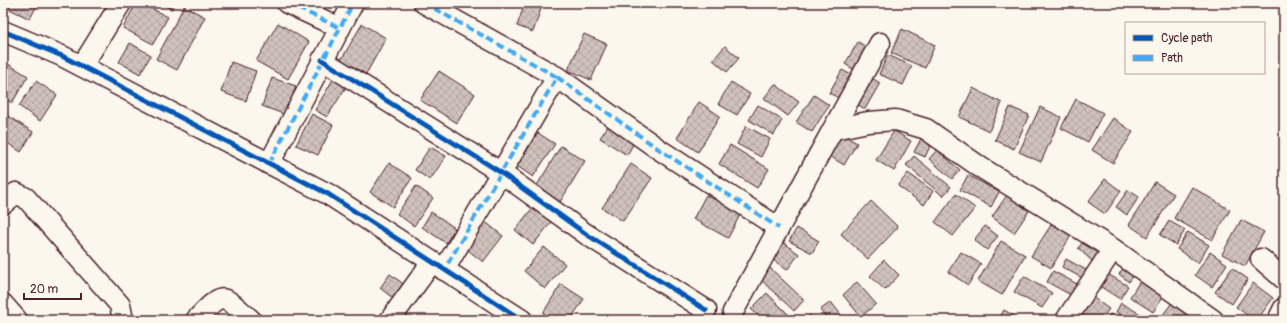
<svg xmlns="http://www.w3.org/2000/svg" width="1287" height="323" font-family="Pangolin,sans-serif">
  <style>
    .building { fill: url(#building-cross-hatch); stroke: #4a1f2b }
    .lines { fill: none; stroke-linecap: round; stroke-linejoin: round }
    .minor-casing { stroke: #4a1f2b; stroke-width: 23 }
    .minor { stroke: #fbf7ec; stroke-width: 20 }
    .quiet { stroke: #3fa9f5; stroke-width: 4; stroke-dasharray: 8 4; stroke-linecap: butt }
    .cycleway-casing { stroke: #fbf7ec; stroke-width: 8 }
    .cycleway { stroke: #0057b8; stroke-width: 5 }
  </style>
  <defs>
    <pattern id="building-cross-hatch" width="8" height="8" patternUnits="userSpaceOnUse"><rect width="8" height="8" fill="#cfc2bc"/><path d="M0 0l8 8M0 8l8-8" fill="none" stroke="#b3a6a2"/></pattern>
  </defs>
  <rect width="100%" height="100%" fill="#fbf7ec"/>
  <filter id="ink" filterUnits="userSpaceOnUse"><feTurbulence type="fractalNoise" baseFrequency=".025" numOctaves="2"/><feDisplacementMap in="SourceGraphic" scale="8" xChannelSelector="R" yChannelSelector="G"/><feConvolveMatrix kernelMatrix="1 2 1 2 8 2 1 2 1" color-interpolation-filters="sRGB"/></filter>
  <g filter="url(#ink)">
    <g class="building">
      <polygon points="3,3 38,3 30,19 3,6"/>
      <polygon points="136,3 141,3 168,17 153,44 123,28"/>
      <polygon points="159,3 174,3 172,9"/>
      <polygon points="525,3 543,3 533,32 517,26"/>
      <polygon points="184,6 205,17 177,70 156,59"/>
      <polygon points="278,23 309,42 288,79 256,61"/>
      <polygon points="362,24 386,38 366,74 341,60"/>
      <polygon points="902,29 935,45 925,68 891,53"/>
      <polygon points="584,34 607,44 591,80 568,70"/>
      <polygon points="858,42 872,50 859,73 845,64"/>
      <polygon points="130,43 151,55 140,74 119,62"/>
      <polygon points="725,46 739,58 727,72 713,60"/>
      <polygon points="888,55 912,66 903,85 879,74"/>
      <polygon points="231,62 256,71 246,101 221,92"/>
      <polygon points="8,64 28,76 12,103 3,97 3,73"/>
      <polygon points="842,70 857,78 845,101 829,93"/>
      <polygon points="439,71 475,94 457,123 420,100"/>
      <polygon points="867,75 880,83 865,109 852,101"/>
      <polygon points="335,76 348,84 327,117 315,110"/>
      <polygon points="272,78 296,86 286,115 262,106"/>
      <polygon points="36,81 57,95 40,121 19,106"/>
      <polygon points="731,82 750,94 737,115 718,104"/>
      <polygon points="775,84 799,102 788,116 764,98"/>
      <polygon points="973,88 1002,103 989,131 959,117"/>
      <polygon points="814,95 829,105 812,132 796,122"/>
      <polygon points="1076,99 1103,113 1088,142 1061,128"/>
      <polygon points="699,102 720,116 698,152 677,138"/>
      <polygon points="758,105 782,120 774,135 749,120"/>
      <polygon points="1010,107 1029,115 1014,149 995,140"/>
      <polygon points="1040,107 1061,117 1041,162 1019,152"/>
      <polygon points="3,113 33,132 21,152 3,140"/>
      <polygon points="312,114 333,125 318,155 296,145"/>
      <polygon points="1113,118 1133,132 1113,163 1092,150"/>
      <polygon points="610,123 636,139 627,155 600,138"/>
      <polygon points="746,126 770,139 761,157 737,144"/>
      <polygon points="836,131 857,143 844,165 823,152"/>
      <polygon points="894,131 911,141 894,171 876,160"/>
      <polygon points="538,133 555,144 533,177 517,166"/>
      <polygon points="922,137 932,142 925,157 914,152"/>
      <polygon points="730,145 769,169 757,188 719,164"/>
      <polygon points="561,146 585,161 560,202 536,187"/>
      <polygon points="430,147 446,156 430,180 415,170"/>
      <polygon points="937,150 960,170 952,179 929,159"/>
      <polygon points="914,156 951,187 943,196 906,165"/>
      <polygon points="389,163 412,178 393,207 370,192"/>
      <polygon points="631,164 652,178 623,221 602,208"/>
      <polygon points="908,173 933,191 924,205 898,186"/>
      <polygon points="968,175 999,192 991,207 960,190"/>
      <polygon points="1105,179 1121,191 1105,214 1088,202"/>
      <polygon points="1155,182 1174,194 1147,237 1129,225"/>
      <polygon points="416,186 433,198 414,226 397,214"/>
      <polygon points="1192,187 1230,210 1212,240 1174,218"/>
      <polygon points="1128,190 1139,197 1127,215 1116,207"/>
      <polygon points="956,194 975,208 953,236 935,222"/>
      <polygon points="706,195 741,213 728,238 693,219"/>
      <polygon points="1007,195 1029,211 1014,233 992,217"/>
      <polygon points="871,201 898,227 868,259 841,234"/>
      <polygon points="534,206 552,221 533,245 515,230"/>
      <polygon points="431,212 455,228 446,243 422,227"/>
      <polygon points="483,220 503,236 483,262 463,246"/>
      <polygon points="1241,220 1264,232 1245,266 1222,254"/>
      <polygon points="1169,221 1185,230 1176,245 1160,235"/>
      <polygon points="1053,222 1072,234 1051,268 1031,256"/>
      <polygon points="985,226 998,236 987,250 974,240"/>
      <polygon points="797,228 819,241 812,253 789,241"/>
      <polygon points="1188,232 1209,245 1198,263 1177,249"/>
      <polygon points="1087,237 1101,250 1092,261 1078,248"/>
      <polygon points="1001,241 1025,255 1002,295 978,281"/>
      <polygon points="784,243 799,254 787,270 772,259"/>
      <polygon points="544,247 565,264 545,289 524,271"/>
      <polygon points="961,252 981,264 968,285 948,272"/>
      <polygon points="1210,252 1227,264 1212,287 1195,275"/>
      <polygon points="1066,259 1088,271 1084,279 1062,267"/>
      <polygon points="884,260 899,275 885,290 870,276"/>
      <polygon points="1126,265 1136,272 1129,282 1119,274"/>
      <polygon points="768,266 804,300 794,311 758,277"/>
      <polygon points="1232,268 1248,279 1232,304 1215,292"/>
      <polygon points="1053,271 1077,284 1071,295 1047,282"/>
      <polygon points="1106,273 1128,286 1120,299 1098,285"/>
      <polygon points="390,274 410,289 399,303 380,288"/>
      <polygon points="1024,276 1052,293 1042,308 1014,292"/>
      <polygon points="1140,281 1164,295 1153,312 1130,297"/>
      <polygon points="857,282 876,304 861,317 843,295"/>
      <polygon points="1253,283 1273,298 1257,320 1254,320 1236,307"/>
      <polygon points="561,284 584,299 570,320 553,320 543,313"/>
      <polygon points="767,293 790,316 787,320 763,320 751,309"/>
      <polygon points="1092,297 1109,309 1101,320 1084,320 1078,315"/>
      <polygon points="1174,300 1195,317 1192,320 1159,320"/>
      <polygon points="831,302 845,320 828,320 820,310"/>
      <polygon points="1121,303 1151,320 1130,320 1116,312"/>
      <polygon points="1004,310 1021,320 998,320"/>
      <polygon points="1110,314 1120,320 1106,320"/>
      <polygon points="810,315 815,320 805,320"/>
    </g>
    <g class="lines">
      <defs>
        <g id="minor">
          <polyline points="287,3 340,28"/>
          <polyline points="424,3 557,77 444,270"/>
          <polyline points="3,31 62,56 328,194 522,320"/>
          <polyline points="322,60 500,172 586,234 706,310"/>
          <polyline points="82,66 121,3"/>
          <polyline points="557,77 657,148 779,228"/>
          <polyline points="834,129 868,122 896,120 926,129 980,167 1113,249 1213,320"/>
          <polyline points="269,164 353,3"/>
          <polyline points="3,204 16,193 26,198 120,305 123,320"/>
          <polyline points="1261,259 1284,279"/>
          <polyline points="3,304 17,320"/>
          <polyline points="733,312 880,43"/>
          <path d="M196 320C224 290 222 295 251 320"/>
          <polyline points="390,320 432,262"/>
          <polyline points="1066,320 1113,249"/>
          <polyline points="1278,320 1284,308"/>
        </g>
      </defs>
      <use href="#minor" class="minor-casing"/>
      <use href="#minor" class="minor"/>
      <g class="quiet">
        <polyline points="287,3 340,28"/>
        <polyline points="424,3 557,77 444,270"/>
        <polyline points="557,77 657,148 779,228"/>
        <polyline points="269,164 353,3"/>
      </g>
      <defs>
        <g id="cycleway">
          <polyline points="3,31 62,56 328,194 522,320"/>
          <polyline points="322,60 500,172 586,234 706,310"/>
        </g>
      </defs>
      <use href="#cycleway" class="cycleway-casing"/>
      <use href="#cycleway" class="cycleway"/>
    </g>
  </g>
  <rect width="1287" height="323" fill="none" stroke="#fbf7ec" stroke-width="16"/>
  <rect x="8" y="8" width="1271" height="307" fill="none" stroke="#4a1f2b" stroke-width="1.5" filter="url(#ink)"/>
  <rect x="1125" y="22" width="140" height="52" fill="#fbf7ec" stroke="#b4a19f"/>
  <rect x="1133" y="35" width="20" height="6" fill="#0057b8" stroke="#b4a19f"/>
  <text x="1161" y="42" font-size="12" fill="#4a1f2b">Cycle path</text>
  <rect x="1133" y="55" width="20" height="6" fill="#3fa9f5" stroke="#b4a19f"/>
  <text x="1161" y="62" font-size="12" fill="#4a1f2b">Path</text>
  <path d="M24 293v6h57v-6" fill="none" stroke="#4a1f2b" stroke-width="2"/>
  <text x="30" y="293" font-size="12" fill="#4a1f2b" stroke="#fbf7ec" stroke-width="3" paint-order="stroke">20 m</text>
</svg>
